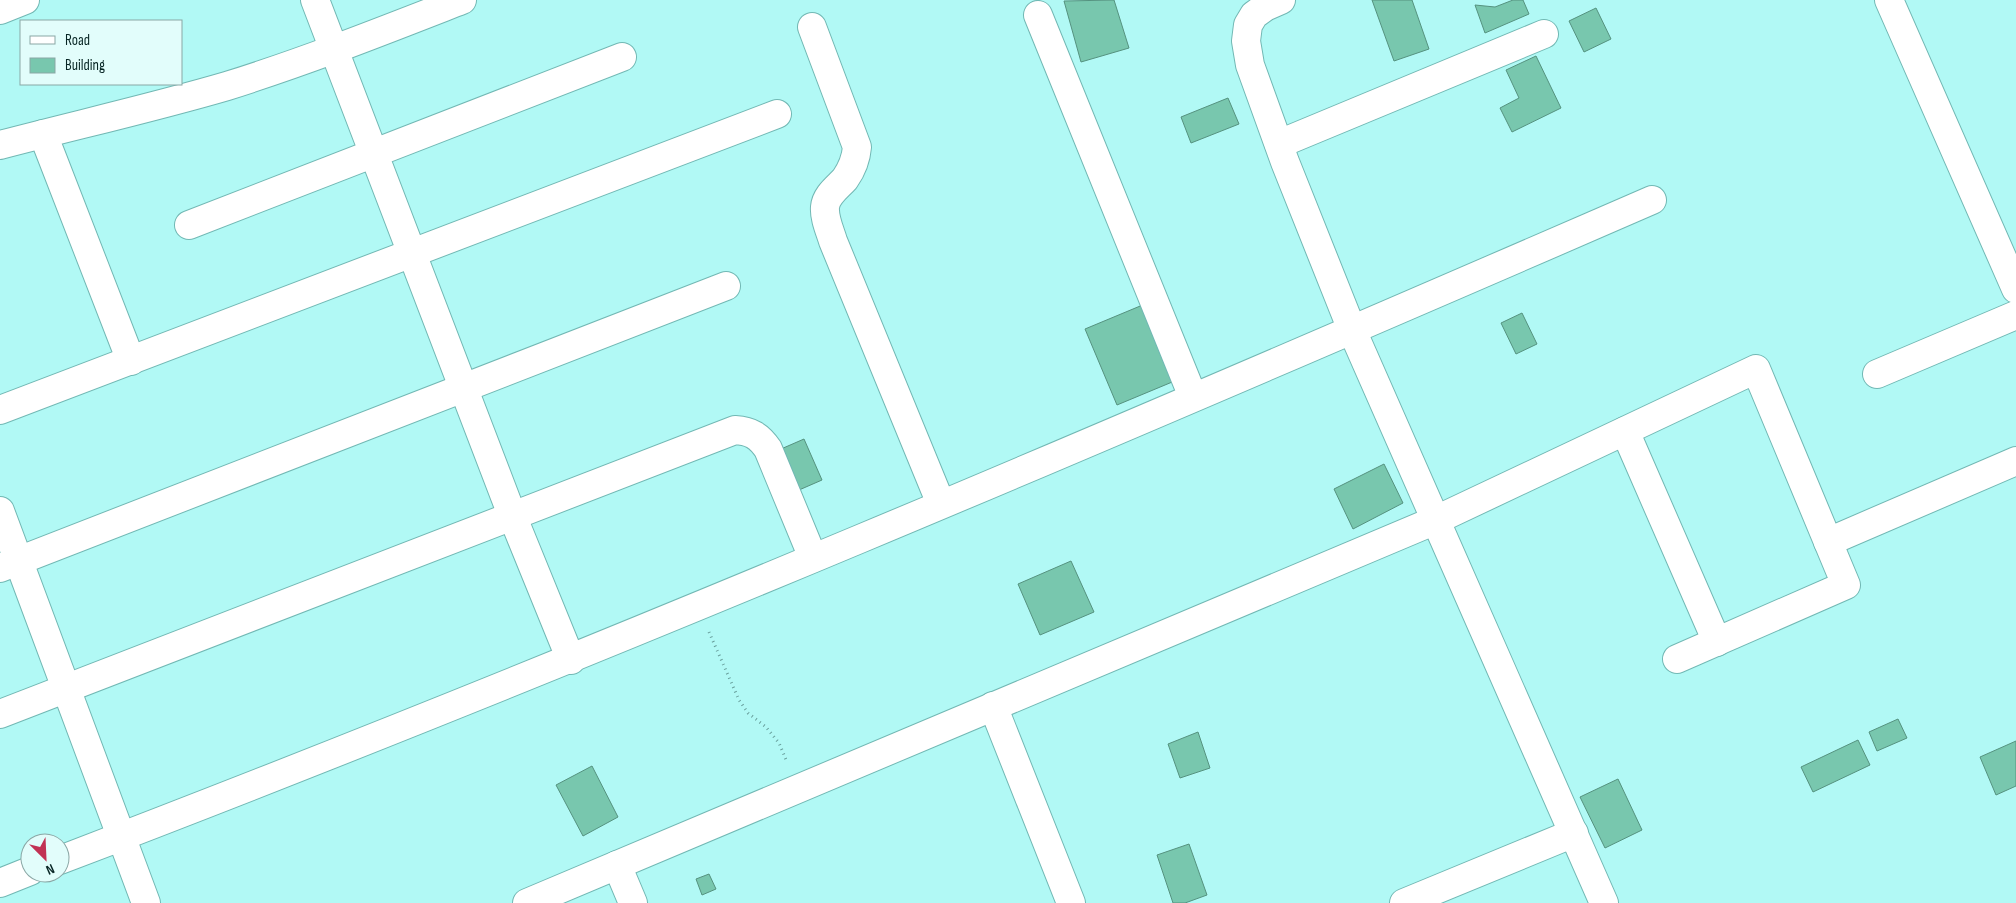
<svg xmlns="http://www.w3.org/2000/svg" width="2016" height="903" font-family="'Sofia Sans Condensed',sans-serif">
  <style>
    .building { fill: #78c7ae; stroke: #55927f }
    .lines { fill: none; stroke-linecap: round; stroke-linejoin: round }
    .minor-casing { stroke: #72b8b4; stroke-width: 30 }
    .path { stroke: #69a09d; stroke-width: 3; stroke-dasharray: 1 4; stroke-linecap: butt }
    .minor { stroke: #fff; stroke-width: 28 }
  </style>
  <rect width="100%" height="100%" fill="#b1f9f5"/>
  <g class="building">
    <polygon points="1114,0 1129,48 1081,62 1064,1"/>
    <polygon points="1372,0 1412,0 1429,49 1394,61"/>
    <polygon points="1513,0 1523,0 1529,14 1485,33 1475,5 1495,7"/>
    <polygon points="1596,8 1611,39 1584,52 1569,21"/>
    <polygon points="1536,56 1561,108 1512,132 1500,108 1519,98 1506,70"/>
    <polygon points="1228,98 1239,124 1191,143 1181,117"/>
    <polygon points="1145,304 1177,380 1117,405 1085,329"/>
    <polygon points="1522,313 1537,344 1516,354 1501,323"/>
    <polygon points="804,439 822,480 799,490 781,449"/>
    <polygon points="1384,464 1403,503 1353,529 1334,489"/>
    <polygon points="1071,561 1094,612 1040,635 1018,584"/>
    <polygon points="1898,719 1907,738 1877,751 1869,732"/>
    <polygon points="1198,732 1210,768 1180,778 1168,744"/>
    <polygon points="1858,740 1870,765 1813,792 1801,767"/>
    <polygon points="2016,741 2016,786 1996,795 1980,757"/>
    <polygon points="592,766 618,817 583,836 556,785"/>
    <polygon points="1618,779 1642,830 1605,848 1580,797"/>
    <polygon points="1189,844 1207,895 1185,903 1173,903 1157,855"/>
    <polygon points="709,874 716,889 702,895 696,879"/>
  </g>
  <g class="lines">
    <defs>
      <g id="minor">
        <polyline points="315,0 512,515 571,660"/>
        <polyline points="1281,0 1265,7 1254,15 1248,25 1246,41 1250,65 1285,162 1352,330 1604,903"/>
        <polyline points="1889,0 2016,289"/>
        <polyline points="0,10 25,0"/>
        <polyline points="1038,15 1193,397"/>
        <path d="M812 27 857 147C856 159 852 169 845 179 838 187 826 195 825 207 824 218 830 231 833 241L941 504"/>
        <polyline points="43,134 131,361"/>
        <polyline points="1279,144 1544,34"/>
        <path d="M0 145C76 125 152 108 227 86 307 61 385 30 462 0"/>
        <polyline points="189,225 622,57"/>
        <polyline points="1877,374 2016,315"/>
        <polyline points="0,410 777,114"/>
        <polyline points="1625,431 1717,642"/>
        <polyline points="0,511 146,903"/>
        <polyline points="1828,542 2016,461"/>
        <polyline points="0,568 726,286"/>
        <polyline points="993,706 1071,903"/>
        <path d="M0 714 735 430C751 431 759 436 768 449L813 558"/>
        <path d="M60 860C597 655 1125 429 1652 200"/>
        <polyline points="617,865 633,903"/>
        <polyline points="0,883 30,871"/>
        <polyline points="527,903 1436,520 1756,369 1846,585 1677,659"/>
        <polyline points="1404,903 1574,833"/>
      </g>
    </defs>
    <use href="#minor" class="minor-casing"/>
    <polyline class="path" points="709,632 739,700 748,713 766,727 779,743 787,762"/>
    <use href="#minor" class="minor"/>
  </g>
  <rect x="20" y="20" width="162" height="65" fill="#e2fdfb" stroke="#8aa7a5"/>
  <rect x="30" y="36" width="25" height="8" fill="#ffffff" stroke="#8aa7a5"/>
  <text x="65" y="45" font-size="15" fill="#072524">Road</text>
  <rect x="30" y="58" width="25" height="15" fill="#78c7ae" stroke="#8aa7a5"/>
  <text x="65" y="70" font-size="15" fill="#072524">Building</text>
  <g transform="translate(45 858) rotate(156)"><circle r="24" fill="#e2fdfb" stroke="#8aa7a5"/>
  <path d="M0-4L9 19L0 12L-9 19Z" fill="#c13254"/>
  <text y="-8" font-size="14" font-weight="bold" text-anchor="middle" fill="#072524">N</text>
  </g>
</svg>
